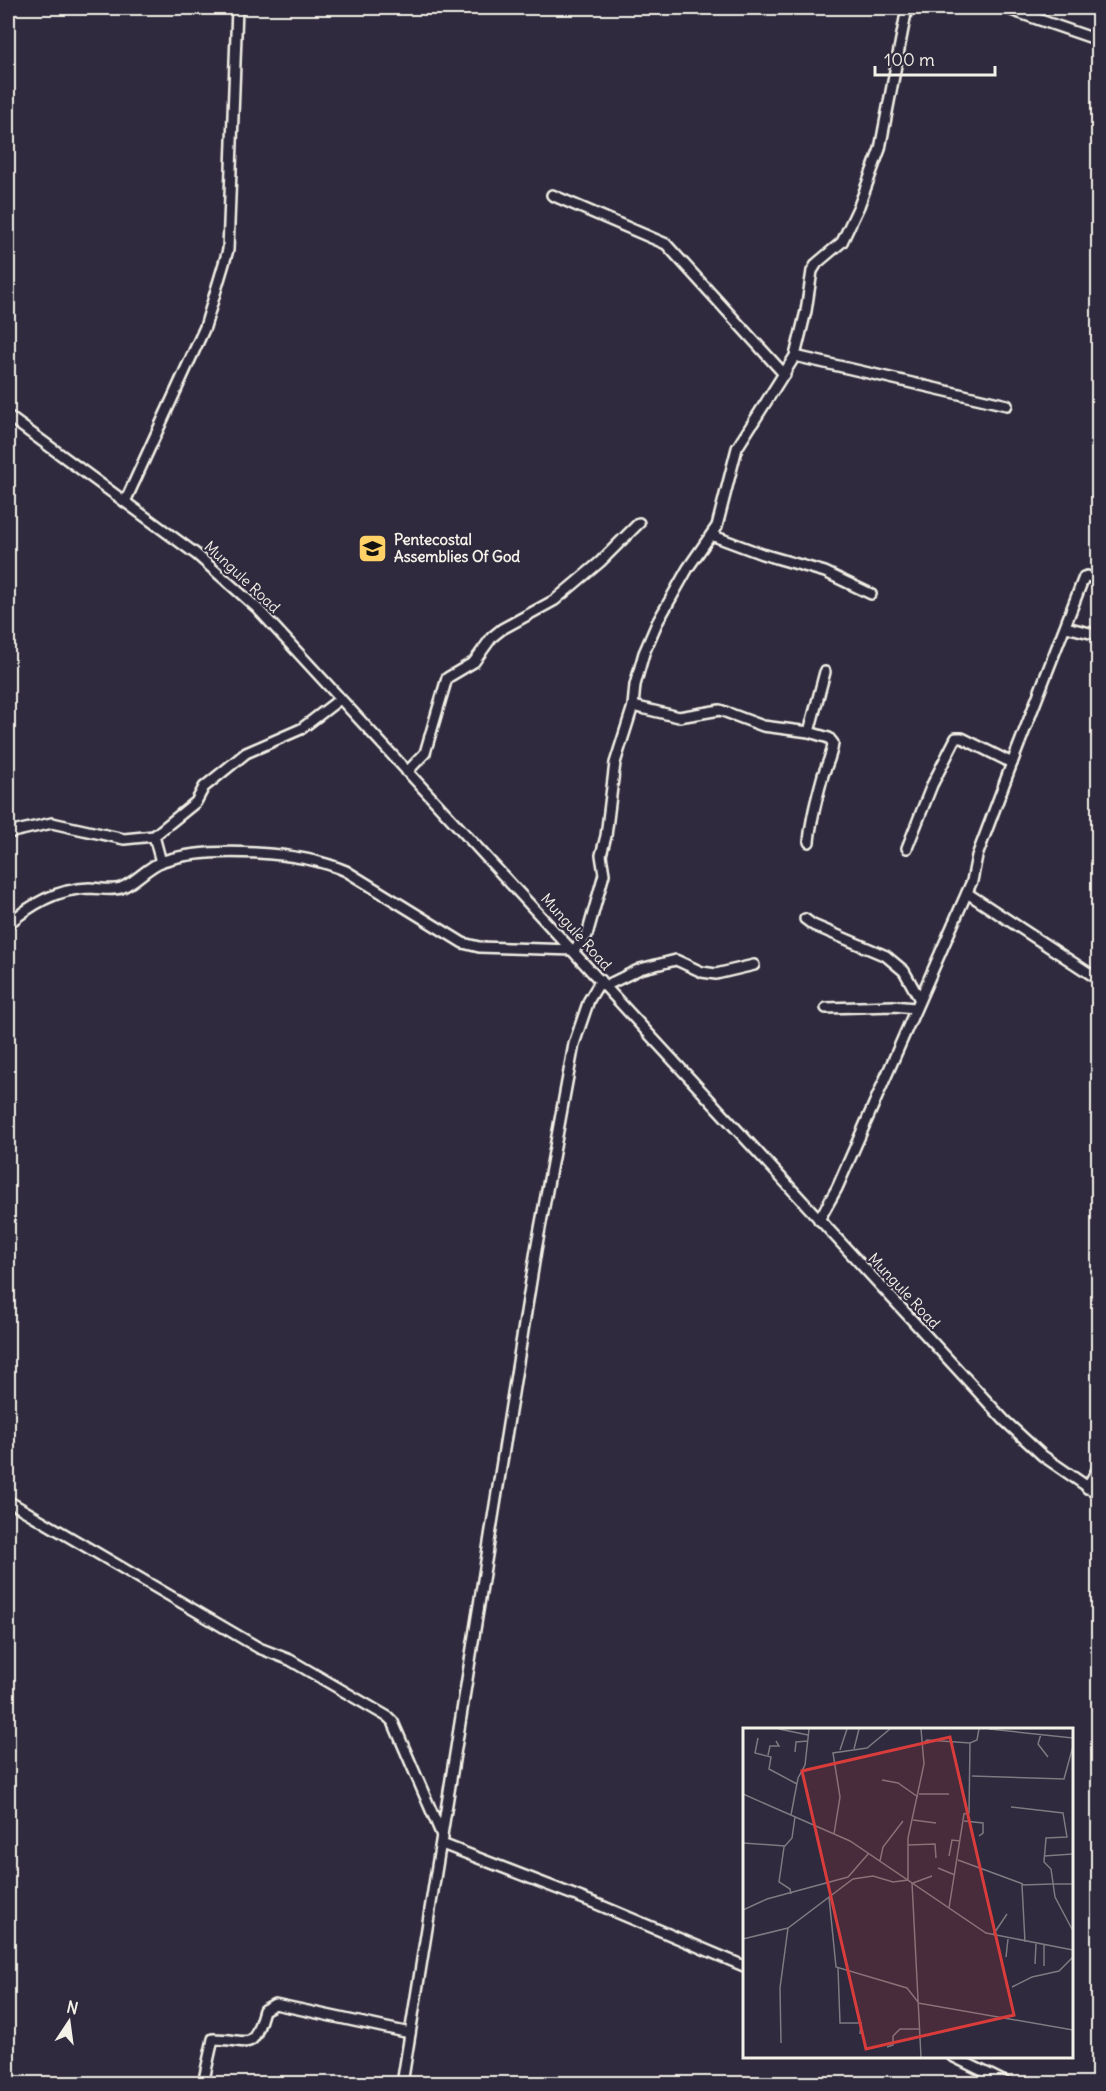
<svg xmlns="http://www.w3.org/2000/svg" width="1106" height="2091" font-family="Delius,sans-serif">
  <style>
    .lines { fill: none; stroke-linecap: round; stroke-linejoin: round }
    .minor-casing { stroke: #f4f1e8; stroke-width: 14 }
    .minor { stroke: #2f2a3d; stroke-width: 9 }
    .labels { text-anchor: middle; stroke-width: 4.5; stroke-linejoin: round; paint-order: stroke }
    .poi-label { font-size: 15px; font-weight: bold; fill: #f4f1e8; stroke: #2f2a3d; text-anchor: start }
    .street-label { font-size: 15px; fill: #f4f1e8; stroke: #2f2a3d }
    .inset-road { fill: none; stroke: #7e7a81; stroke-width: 1.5 }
    .view { fill: #d93c3b; fill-opacity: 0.15; stroke: #d93c3b; stroke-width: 3 }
    .inset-edge { fill: none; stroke: #f4f1e8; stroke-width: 3 }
  </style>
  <rect width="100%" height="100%" fill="#2f2a3d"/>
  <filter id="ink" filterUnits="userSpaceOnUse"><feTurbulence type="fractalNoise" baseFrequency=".0167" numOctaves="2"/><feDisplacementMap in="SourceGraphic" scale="12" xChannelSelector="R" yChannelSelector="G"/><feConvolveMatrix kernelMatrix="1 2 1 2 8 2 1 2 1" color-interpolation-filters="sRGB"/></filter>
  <g filter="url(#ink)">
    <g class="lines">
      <defs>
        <g id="minor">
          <polyline points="1005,8 1098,40"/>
          <polyline points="8,14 10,8"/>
          <polyline points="552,195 666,244 785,375"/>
          <polyline points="795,356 1007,405"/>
          <polyline points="8,416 196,554 257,608 1005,1421 1043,1456 1098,1494"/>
          <polyline points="125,502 205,327 228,250 237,8"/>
          <polyline points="711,535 762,554 825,572 871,594"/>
          <polyline points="1066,627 1098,635"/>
          <path d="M633 706 679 717 720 710 763 726 809 732 829 738 833 743C832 755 827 764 823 775 817 797 811 819 809 842"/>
          <polyline points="809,732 825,672"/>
          <polyline points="407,772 425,753 447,678 474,662 492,637 502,629 555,600 600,562 639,523"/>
          <polyline points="8,833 52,823 124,839 154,836 196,802 204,787 246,753 301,729 340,699"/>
          <polyline points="154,836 161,862"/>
          <polyline points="907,848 932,785 956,738 962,738 1012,763"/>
          <polyline points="967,893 1098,979"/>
          <polyline points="805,919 813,925 886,956 904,971 919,998"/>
          <path d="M8 924C32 904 57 889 89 888 99 888 111 891 121 888 136 882 147 867 163 861 209 846 301 851 346 871L463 943 479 947 574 950 587 935 604 874 601 855 606 836 615 763 633 706 635 685 644 653 657 623 688 568 717 526 737 448 795 356 806 311 812 271 817 263 842 242 859 206 880 149 907 8"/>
          <polyline points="605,986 640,969 676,960 702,972 716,974 754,965"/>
          <polyline points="826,1008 893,1006 915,1008"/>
          <polyline points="819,1220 837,1188 972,881 977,856 1012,763 1084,577 1087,576 1098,579"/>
          <polyline points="1087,1488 1098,1468"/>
          <polyline points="8,1501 259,1648 290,1660 388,1717 393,1722 443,1838"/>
          <polyline points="442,1844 597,1904 744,1966"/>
          <polyline points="952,2056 1009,2084"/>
          <path d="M203 2084 213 2039C252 2039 251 2055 264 2010L275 2004 410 2033"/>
          <polyline points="402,2084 536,1250 574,1044 589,1000 601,980"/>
        </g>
      </defs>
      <use href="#minor" class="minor-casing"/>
      <use href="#minor" class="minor"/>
    </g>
  </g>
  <defs>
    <symbol id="school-square" viewBox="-11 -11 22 22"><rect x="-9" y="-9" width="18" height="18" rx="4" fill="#ffd166" stroke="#2f2a3d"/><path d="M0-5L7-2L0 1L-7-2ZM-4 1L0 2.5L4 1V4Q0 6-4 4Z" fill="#111"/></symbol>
  </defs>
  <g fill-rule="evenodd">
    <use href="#school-square" x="356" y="532" width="33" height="33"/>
  </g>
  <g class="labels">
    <g class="poi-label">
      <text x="394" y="545">Pentecostal<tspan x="394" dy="17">Assemblies Of God</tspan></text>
    </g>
    <g class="street-label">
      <text transform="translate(242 577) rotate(43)" y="5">Mungule Road</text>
      <text transform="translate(576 932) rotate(48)" y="5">Mungule Road</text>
      <text transform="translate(904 1291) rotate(47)" y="5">Mungule Road</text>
    </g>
  </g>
  <g transform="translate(743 1728)">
    <rect width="330" height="330" fill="#2f2a3d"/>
    <path class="inset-road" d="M36 1 65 7M246 1 330 10M298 6 295 16 305 29M15 10 12 25 28 29 26 41 54 56M180 15 184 12 227 15 234 12 236 1M111 21 116 1M97 22 104 1M52 24 53 14 65 13M25 27 27 18H36L33 13M229 48 321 51 330 18M139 52 155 55 175 69M0 66 107 113 243 205 330 222M176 66H206M268 79 320 85 324 109 303 110 301 134 308 141 312 169 330 203M48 87 55 50 62 37 66 1M170 92 193 95M221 93 240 95V105L236 108M91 106 97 69 90 25 124 20 147 1M0 115 42 118M165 117 192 116 193 130M206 128 209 112 217 113M301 128 330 126M215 132 280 156M137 133 140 119 160 93M195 140 212 147M169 155 178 329M170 155 189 148M309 156H330M48 166 47 161 36 154 41 119 49 110 52 89M86 169 93 239 164 260 175 274M206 180 221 86 226 85 227 15M0 182 24 171 105 149 126 125M250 207 264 186M0 211 45 200 110 151 130 148 150 154 165 152V110L181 36 178 1M282 214 279 157 309 156M301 217V238M263 229 265 211M292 236 293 216M95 240 97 295H118L117 306M269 259 289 249 316 243 330 229M175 275 330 302M38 315 37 260 45 200M144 319 150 317V308L157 301H176"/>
    <path class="view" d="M207 9 271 287 123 321 59 43Z"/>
    <rect width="330" height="330" class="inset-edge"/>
  </g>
  <rect width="1106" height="2091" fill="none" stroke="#2f2a3d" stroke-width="30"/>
  <rect x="15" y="15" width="1076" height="2061" fill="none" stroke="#f4f1e8" stroke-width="2" filter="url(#ink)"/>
  <g transform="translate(69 2022) rotate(13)" stroke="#2f2a3d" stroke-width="4.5" paint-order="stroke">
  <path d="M0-4.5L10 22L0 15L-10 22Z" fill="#f4f1e8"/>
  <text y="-9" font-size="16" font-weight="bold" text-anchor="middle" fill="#f4f1e8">N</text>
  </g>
  <path d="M875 66v9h120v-9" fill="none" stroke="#f4f1e8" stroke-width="3"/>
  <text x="884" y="66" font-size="18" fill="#f4f1e8" stroke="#2f2a3d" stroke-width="4.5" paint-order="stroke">100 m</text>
</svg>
